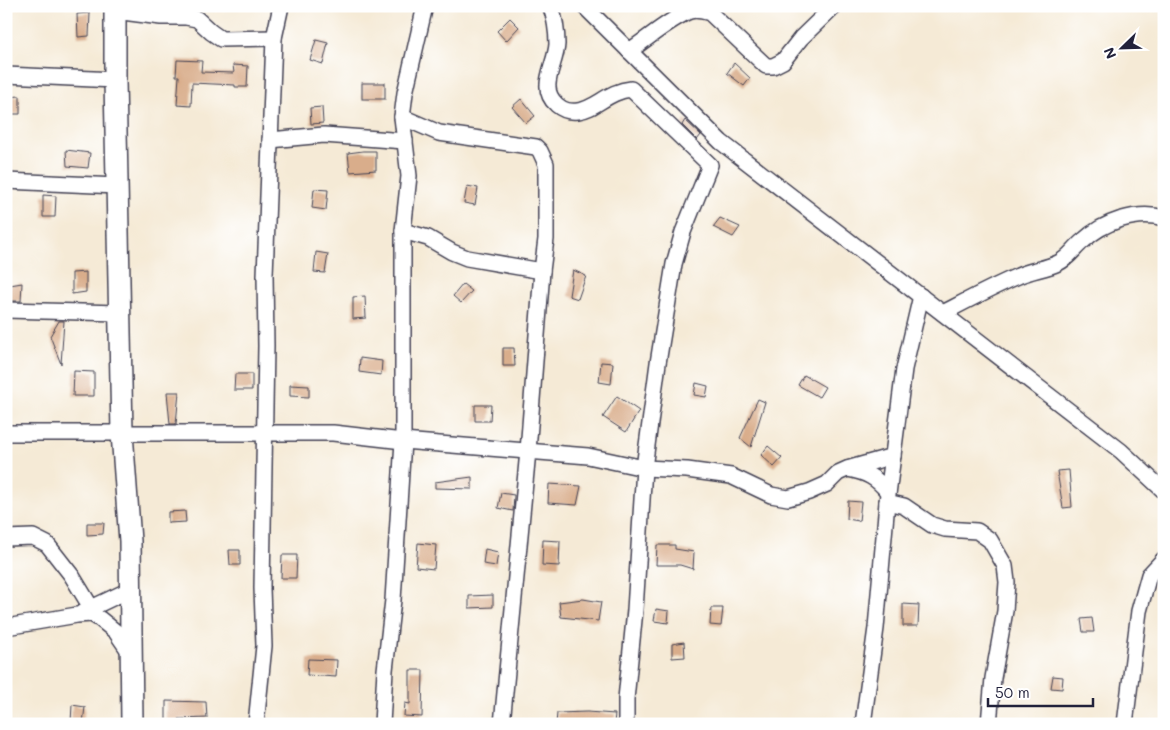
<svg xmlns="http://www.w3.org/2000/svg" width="1170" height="730" font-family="Mali,sans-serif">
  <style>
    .building { fill: #d9ad8b }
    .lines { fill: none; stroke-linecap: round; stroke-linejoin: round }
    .minor-casing { stroke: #424052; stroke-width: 18 }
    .secondary-casing { stroke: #424052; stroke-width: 24 }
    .minor { stroke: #fff; stroke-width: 15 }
    .secondary { stroke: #fff; stroke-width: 21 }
  </style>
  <rect width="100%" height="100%" fill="#fff"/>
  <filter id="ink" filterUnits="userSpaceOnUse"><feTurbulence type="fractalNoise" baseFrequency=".02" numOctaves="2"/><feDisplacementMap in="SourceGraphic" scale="10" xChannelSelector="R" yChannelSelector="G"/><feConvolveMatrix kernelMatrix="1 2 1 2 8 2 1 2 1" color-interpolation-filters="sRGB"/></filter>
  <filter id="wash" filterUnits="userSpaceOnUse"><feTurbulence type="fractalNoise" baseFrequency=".0096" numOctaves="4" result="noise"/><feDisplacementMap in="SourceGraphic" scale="20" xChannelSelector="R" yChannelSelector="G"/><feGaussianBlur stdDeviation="1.12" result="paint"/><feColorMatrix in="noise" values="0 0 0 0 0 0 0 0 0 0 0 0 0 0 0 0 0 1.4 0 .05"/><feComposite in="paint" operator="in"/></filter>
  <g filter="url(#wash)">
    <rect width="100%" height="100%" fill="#f5ead6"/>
    <g id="blocks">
      <g class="building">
        <polygon points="90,13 89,36 78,37 77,14"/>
        <polygon points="510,18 519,27 506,41 497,31"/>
        <polygon points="316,40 328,43 323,64 310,60"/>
        <polygon points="177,60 202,61 201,72 234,73 233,65 248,66 247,87 235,87 235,85 192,83 191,106 177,105 179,76 176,76"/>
        <polygon points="734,63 750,78 744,86 727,73"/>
        <rect x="362" y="83" width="23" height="16"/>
        <polygon points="20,96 20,114 9,114 8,97"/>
        <polygon points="521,99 535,116 526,123 512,107"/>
        <polygon points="322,107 323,123 311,124 310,108"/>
        <polygon points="685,120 701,135 697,140 682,125"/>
        <polygon points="66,150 90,153 88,168 67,166"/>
        <polygon points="363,151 376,151 376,170 350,172 348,153"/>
        <polygon points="467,186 478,188 475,205 464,203"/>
        <polygon points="314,189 328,190 326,210 312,208"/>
        <polygon points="43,195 56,196 55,217 43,217"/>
        <polygon points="720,218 740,227 733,237 713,227"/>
        <polygon points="316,252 328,254 325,273 314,272"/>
        <polygon points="573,270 586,276 578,299 569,296"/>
        <polygon points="86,272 86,292 72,294 72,273"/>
        <polygon points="22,283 21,301 8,301 10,285"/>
        <polygon points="463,284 472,291 461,303 453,296"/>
        <polygon points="365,296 366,318 353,319 353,297"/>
        <polygon points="59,321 64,321 61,364 50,336"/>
        <polygon points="503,348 514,348 515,366 503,366"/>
        <polygon points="360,358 382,361 381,375 359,372"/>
        <polygon points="601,362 613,363 611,384 599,382"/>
        <polygon points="74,371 94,372 94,396 73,396"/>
        <polygon points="235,374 252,374 252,390 234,390"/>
        <polygon points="804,375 825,387 819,397 798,385"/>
        <polygon points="696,383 708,386 706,397 694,395"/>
        <polygon points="290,385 309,386 309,397 290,396"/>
        <polygon points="167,392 179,392 176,424 170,424"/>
        <polygon points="617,396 639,411 626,432 603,417"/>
        <polygon points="758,399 765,402 751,447 740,438"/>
        <polygon points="475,405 491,405 490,421 475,421"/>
        <polygon points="768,446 782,458 774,467 761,455"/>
        <polygon points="1069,470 1072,507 1063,508 1057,471"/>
        <polygon points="472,477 472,489 435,488 435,482"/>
        <polygon points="549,484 581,486 577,505 548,503"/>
        <polygon points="501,493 514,495 513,511 498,508"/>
        <polygon points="848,501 861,502 859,521 847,519"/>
        <polygon points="185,511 186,522 168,523 168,512"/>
        <polygon points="87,523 104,523 103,534 87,535"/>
        <polygon points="543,540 560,541 559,566 542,565"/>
        <polygon points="418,543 436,545 434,569 416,567"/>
        <polygon points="657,545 675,545 675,549 694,552 693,569 680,565 656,565"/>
        <polygon points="485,549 498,552 496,566 483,564"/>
        <polygon points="229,550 240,550 240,565 230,565"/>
        <polygon points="282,555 297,555 296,578 281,578"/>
        <polygon points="493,595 493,607 469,608 469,596"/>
        <polygon points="583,599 601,602 598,621 561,617 559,602"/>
        <polygon points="903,604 919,605 918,626 903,626"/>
        <polygon points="711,608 723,608 721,626 710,625"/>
        <polygon points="656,609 669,611 668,623 654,621"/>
        <polygon points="1092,618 1094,632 1083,632 1081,619"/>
        <polygon points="684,642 685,657 672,658 672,644"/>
        <polygon points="308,659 337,660 336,677 307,675"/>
        <polygon points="410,670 423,670 422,717 404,716 405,703 410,704"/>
        <polygon points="1053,676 1063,677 1062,689 1051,688"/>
        <polygon points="166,701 206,702 207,718 179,719 179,722 166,721"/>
        <polygon points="72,705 85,707 83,723 71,722"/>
        <polygon points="587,712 615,714 614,724 556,724 557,713"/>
      </g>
    </g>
  </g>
  <g filter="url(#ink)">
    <use href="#blocks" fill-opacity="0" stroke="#424052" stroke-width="1"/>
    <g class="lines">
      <defs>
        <g id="minor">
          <path d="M550 6C555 16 557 33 557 44 556 65 537 88 557 105 564 111 570 112 578 111 596 109 608 91 631 89L710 165 683 232 674 264 658 363 644 468 635 610 626 699V724"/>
          <polyline points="584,6 721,142 1121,451 1164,491"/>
          <polyline points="115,11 161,17 186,17 197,19 211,32 221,39 274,38"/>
          <path d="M629 51C646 40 671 18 690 11 697 9 703 11 710 13L766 66H773L783 61 801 38 834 6"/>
          <polyline points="6,75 115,80"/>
          <polyline points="402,117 439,133 536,147 540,151 546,164 546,239 542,271 528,451 502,724"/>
          <polyline points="270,140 324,135 405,141"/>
          <polyline points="6,181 117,186"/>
          <polyline points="403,231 428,238 452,252 467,258 542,271"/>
          <polyline points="6,310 119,313"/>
          <path d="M943 313C968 300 992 287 1018 276 1031 270 1045 269 1058 263 1069 258 1074 248 1083 241 1103 222 1137 210 1164 218"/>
          <polyline points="6,433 333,433 403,441 588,456 644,468 687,470 731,476 771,495 788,498 809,492 827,484 838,473 847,469 893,456"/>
          <path d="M848 469C867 473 876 477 888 492"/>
          <polyline points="887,502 904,506 932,525 945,529 977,531 990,540 1005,566 1007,582 1005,611 993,678 989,724"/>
          <polyline points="6,538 33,537 47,544 72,576 92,609"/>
          <polyline points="83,612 131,589"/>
          <polyline points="6,627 77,615 92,614 100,619 116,632 131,654"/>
          <polyline points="256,724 264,646 262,588 266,346 265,275 274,38 281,6"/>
          <polyline points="382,724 385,670 393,600 403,441 403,231 409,176 402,117 405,93 425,6"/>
          <polyline points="863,724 876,628 887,502 904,369 921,296"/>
          <polyline points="1125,724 1139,611 1149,575 1164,559"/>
        </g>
        <polyline id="secondary" points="115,6 115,80 122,433 130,541 132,724"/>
      </defs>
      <use href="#minor" class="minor-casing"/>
      <use href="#secondary" class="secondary-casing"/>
      <use href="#minor" class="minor"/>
      <use href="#secondary" class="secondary"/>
    </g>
  </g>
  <rect width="1170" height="730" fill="none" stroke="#fff" stroke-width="25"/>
  <g transform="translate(1122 48) rotate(247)" stroke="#ffffff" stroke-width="4" paint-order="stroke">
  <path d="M0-4L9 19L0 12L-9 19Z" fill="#22223b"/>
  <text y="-8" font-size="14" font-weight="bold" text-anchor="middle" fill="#22223b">N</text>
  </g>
  <path d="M988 698v8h105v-8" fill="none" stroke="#22223b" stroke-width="2.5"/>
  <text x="995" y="698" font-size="15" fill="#22223b" stroke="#ffffff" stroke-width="4" paint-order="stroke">50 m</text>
</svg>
